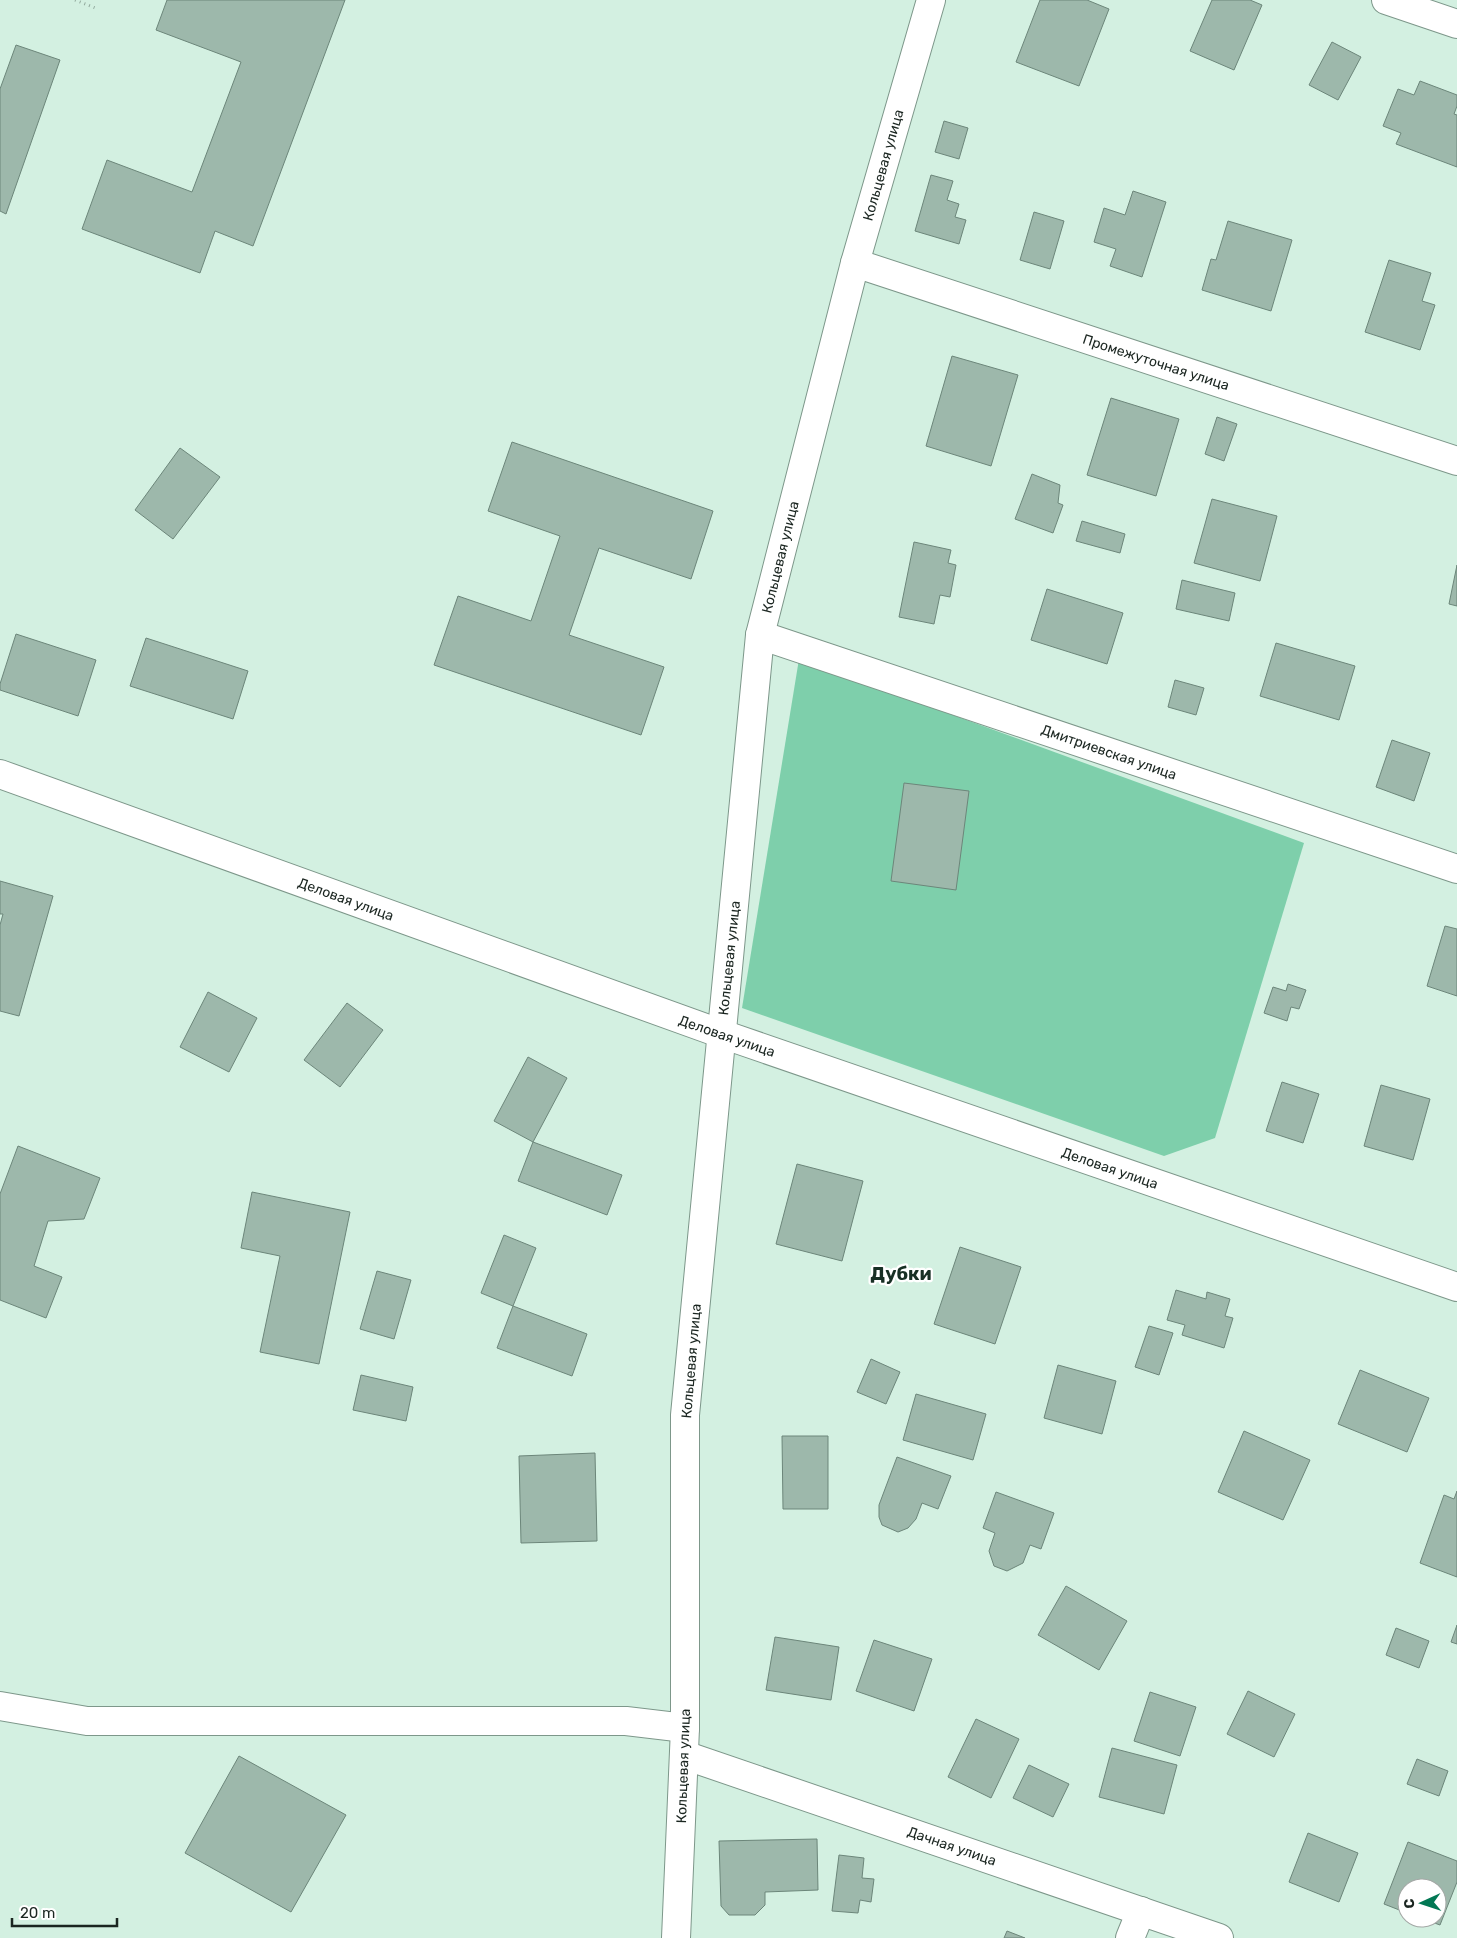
<svg xmlns="http://www.w3.org/2000/svg" width="1457" height="1938" font-family="Rubik,sans-serif">
  <style>
    .green { fill: #7ecfab }
    .building { fill: #9db8ab; stroke: #6c867a }
    .lines { fill: none; stroke-linecap: round; stroke-linejoin: round }
    .minor-casing { stroke: #7d978a; stroke-width: 30 }
    .path { stroke: #93aa9e; stroke-width: 3; stroke-dasharray: 1 4; stroke-linecap: butt }
    .minor { stroke: #fff; stroke-width: 28 }
    .labels { text-anchor: middle; stroke-width: 4.5; stroke-linejoin: round; paint-order: stroke }
    .street-label { font-size: 14px; fill: #1b2621; stroke: #fff }
    .district-label { font-size: 19px; font-weight: bold; fill: #172f24; stroke: #fff }
  </style>
  <rect width="100%" height="100%" fill="#d3f0e1"/>
  <polygon class="green" points="799,659 1304,843 1215,1138 1164,1156 742,1008"/>
  <g class="building">
    <polygon points="167,0 345,0 253,246 215,231 200,273 82,229 107,160 192,192 241,62 156,30"/>
    <polygon points="1040,0 1087,0 1109,9 1079,86 1016,62"/>
    <polygon points="1212,0 1250,0 1262,5 1234,70 1190,51"/>
    <polygon points="1332,42 1361,57 1338,100 1309,85"/>
    <polygon points="16,45 60,60 6,214 0,211 0,89"/>
    <polygon points="1420,81 1457,95 1457,106 1454,114 1457,115 1457,167 1396,144 1401,133 1383,126 1398,89 1414,95"/>
    <polygon points="944,121 968,128 959,159 935,152"/>
    <polygon points="931,175 953,181 947,200 959,204 955,217 966,220 959,244 915,231"/>
    <polygon points="1133,191 1166,202 1142,277 1110,266 1116,249 1094,242 1104,208 1125,215"/>
    <polygon points="1034,212 1064,221 1050,269 1020,260"/>
    <polygon points="1228,221 1292,240 1271,311 1202,290 1211,259 1216,260"/>
    <polygon points="1389,260 1431,273 1422,301 1435,305 1420,350 1365,332"/>
    <polygon points="952,356 1018,375 991,466 926,446"/>
    <polygon points="1111,398 1179,419 1156,496 1087,475"/>
    <polygon points="1217,417 1237,424 1224,461 1205,454"/>
    <polygon points="512,442 713,511 691,579 599,548 569,635 664,667 641,735 434,665 458,596 531,621 560,536 488,511"/>
    <polygon points="180,448 220,477 173,539 135,510"/>
    <polygon points="1032,474 1060,485 1058,503 1063,505 1053,533 1015,519"/>
    <polygon points="1212,499 1277,516 1260,581 1194,563"/>
    <polygon points="1082,521 1125,534 1120,553 1076,541"/>
    <polygon points="914,542 951,550 948,563 956,565 950,597 940,595 934,624 899,617"/>
    <polygon points="1457,565 1457,606 1449,604"/>
    <polygon points="1182,580 1235,593 1229,621 1176,609"/>
    <polygon points="1047,589 1123,613 1107,664 1031,640"/>
    <polygon points="16,634 96,660 78,716 0,690 0,684"/>
    <polygon points="146,638 248,671 233,719 130,686"/>
    <polygon points="1276,643 1355,666 1339,720 1260,696"/>
    <polygon points="1175,680 1204,688 1196,715 1168,707"/>
    <polygon points="1392,740 1430,753 1414,801 1376,787"/>
    <polygon points="904,783 969,791 956,890 891,881"/>
    <polygon points="0,881 53,896 19,1016 0,1011 0,925 3,914 0,914"/>
    <polygon points="1445,926 1457,929 1457,996 1427,986"/>
    <polygon points="1288,984 1306,990 1299,1009 1291,1007 1287,1021 1264,1013 1273,987 1286,991"/>
    <polygon points="208,992 257,1018 229,1072 180,1047"/>
    <polygon points="347,1003 383,1030 340,1087 304,1060"/>
    <polygon points="528,1057 567,1078 533,1142 494,1121"/>
    <polygon points="1282,1082 1319,1094 1303,1143 1266,1131"/>
    <polygon points="1381,1085 1430,1099 1413,1160 1364,1146"/>
    <polygon points="533,1142 622,1175 607,1215 518,1181"/>
    <polygon points="18,1146 100,1178 84,1219 48,1221 34,1266 62,1277 46,1318 0,1300 0,1194"/>
    <polygon points="797,1164 863,1181 842,1261 776,1244"/>
    <polygon points="252,1192 350,1212 319,1364 260,1352 280,1256 241,1248"/>
    <polygon points="504,1235 536,1248 513,1306 481,1293"/>
    <polygon points="960,1247 1021,1267 995,1344 934,1324"/>
    <polygon points="377,1271 411,1280 394,1339 360,1329"/>
    <polygon points="1176,1290 1206,1299 1207,1292 1230,1299 1225,1316 1233,1318 1224,1348 1182,1335 1185,1325 1167,1320"/>
    <polygon points="513,1306 587,1334 572,1376 497,1348"/>
    <polygon points="1149,1326 1173,1333 1159,1375 1135,1367"/>
    <polygon points="871,1359 900,1372 886,1404 857,1392"/>
    <polygon points="1058,1365 1116,1381 1102,1434 1044,1418"/>
    <polygon points="1360,1370 1429,1398 1407,1452 1338,1424"/>
    <polygon points="361,1375 413,1387 406,1421 353,1410"/>
    <polygon points="916,1394 986,1414 973,1460 903,1440"/>
    <polygon points="1244,1431 1310,1460 1283,1520 1218,1492"/>
    <polygon points="782,1436 828,1436 828,1509 783,1509"/>
    <polygon points="595,1453 597,1541 521,1543 519,1456"/>
    <polygon points="897,1457 951,1476 938,1509 922,1503 916,1519 908,1528 898,1532 882,1525 879,1517 879,1505"/>
    <polygon points="1457,1491 1457,1577 1420,1563 1444,1495 1454,1499"/>
    <polygon points="996,1492 1054,1513 1041,1549 1030,1545 1023,1563 1007,1571 994,1566 989,1551 995,1533 983,1528"/>
    <polygon points="1066,1586 1127,1621 1099,1670 1038,1635"/>
    <polygon points="1457,1625 1457,1644 1451,1642"/>
    <polygon points="1396,1628 1429,1641 1419,1668 1386,1655"/>
    <polygon points="775,1637 839,1647 831,1700 766,1690"/>
    <polygon points="874,1640 932,1659 914,1711 856,1691"/>
    <polygon points="1248,1691 1295,1714 1274,1757 1227,1734"/>
    <polygon points="1150,1692 1196,1707 1180,1756 1134,1741"/>
    <polygon points="976,1719 1019,1739 991,1798 948,1777"/>
    <polygon points="1112,1748 1177,1765 1164,1814 1099,1797"/>
    <polygon points="239,1756 346,1815 291,1912 185,1853"/>
    <polygon points="1417,1759 1448,1771 1439,1796 1407,1784"/>
    <polygon points="1029,1765 1069,1784 1053,1817 1013,1798"/>
    <polygon points="1308,1833 1358,1853 1339,1902 1289,1882"/>
    <polygon points="817,1839 818,1890 765,1892 765,1905 755,1915 729,1915 721,1906 719,1841"/>
    <polygon points="1408,1842 1457,1861 1457,1882 1440,1925 1421,1918 1437,1918 1437,1888 1407,1888 1407,1913 1384,1904"/>
    <polygon points="839,1855 864,1858 862,1878 874,1879 871,1902 860,1900 858,1913 832,1911"/>
    <polygon points="1007,1931 1025,1938 1004,1938"/>
  </g>
  <g class="lines">
    <defs>
      <g id="minor">
        <polyline points="1386,0 1457,24"/>
        <polyline points="855,263 1457,461"/>
        <polyline points="760,635 1457,869"/>
        <polyline points="0,774 722,1034 1457,1287"/>
        <polyline points="0,1706 87,1721 626,1721 685,1728"/>
        <polyline points="684,1755 1219,1938"/>
        <polyline points="676,1938 685,1728 685,1415 760,635 855,263 931,0"/>
        <polyline points="1130,1938 1141,1911"/>
      </g>
    </defs>
    <use href="#minor" class="minor-casing"/>
    <polyline class="path" points="75,0 98,9"/>
    <use href="#minor" class="minor"/>
  </g>
  <g class="labels">
    <g class="street-label">
      <text transform="translate(883 165) rotate(-74)" y="5">Кольцевая улица</text>
      <text transform="translate(1156 362) rotate(18)" y="5">Промежуточная улица</text>
      <text transform="translate(780 557) rotate(-76)" y="5">Кольцевая улица</text>
      <text transform="translate(1109 752) rotate(19)" y="5">Дмитриевская улица</text>
      <text transform="translate(346 899) rotate(20)" y="5">Деловая улица</text>
      <text transform="translate(729 958) rotate(-84)" y="5">Кольцевая улица</text>
      <text transform="translate(727 1036) rotate(19)" y="5">Деловая улица</text>
      <text transform="translate(1110 1168) rotate(19)" y="5">Деловая улица</text>
      <text transform="translate(691 1361) rotate(-85)" y="5">Кольцевая улица</text>
      <text transform="translate(683 1766) rotate(-88)" y="5">Кольцевая улица</text>
      <text transform="translate(952 1846) rotate(19)" y="5">Дачная улица</text>
    </g>
    <g class="district-label">
      <text x="901" y="1280">Дубки</text>
    </g>
  </g>
  <g transform="translate(1422 1903) rotate(267)"><circle r="24" fill="#ffffff" stroke="#a4a8a6"/>
  <path d="M0-4L9 19L0 12L-9 19Z" fill="#027854"/>
  <text y="-8" font-size="14" font-weight="bold" text-anchor="middle" fill="#1b2621">С</text>
  </g>
  <path d="M12 1918v8h105v-8" fill="none" stroke="#1b2621" stroke-width="2.5"/>
  <text x="20" y="1918" font-size="15" fill="#1b2621" stroke="#ffffff" stroke-width="4" paint-order="stroke">20 m</text>
</svg>
